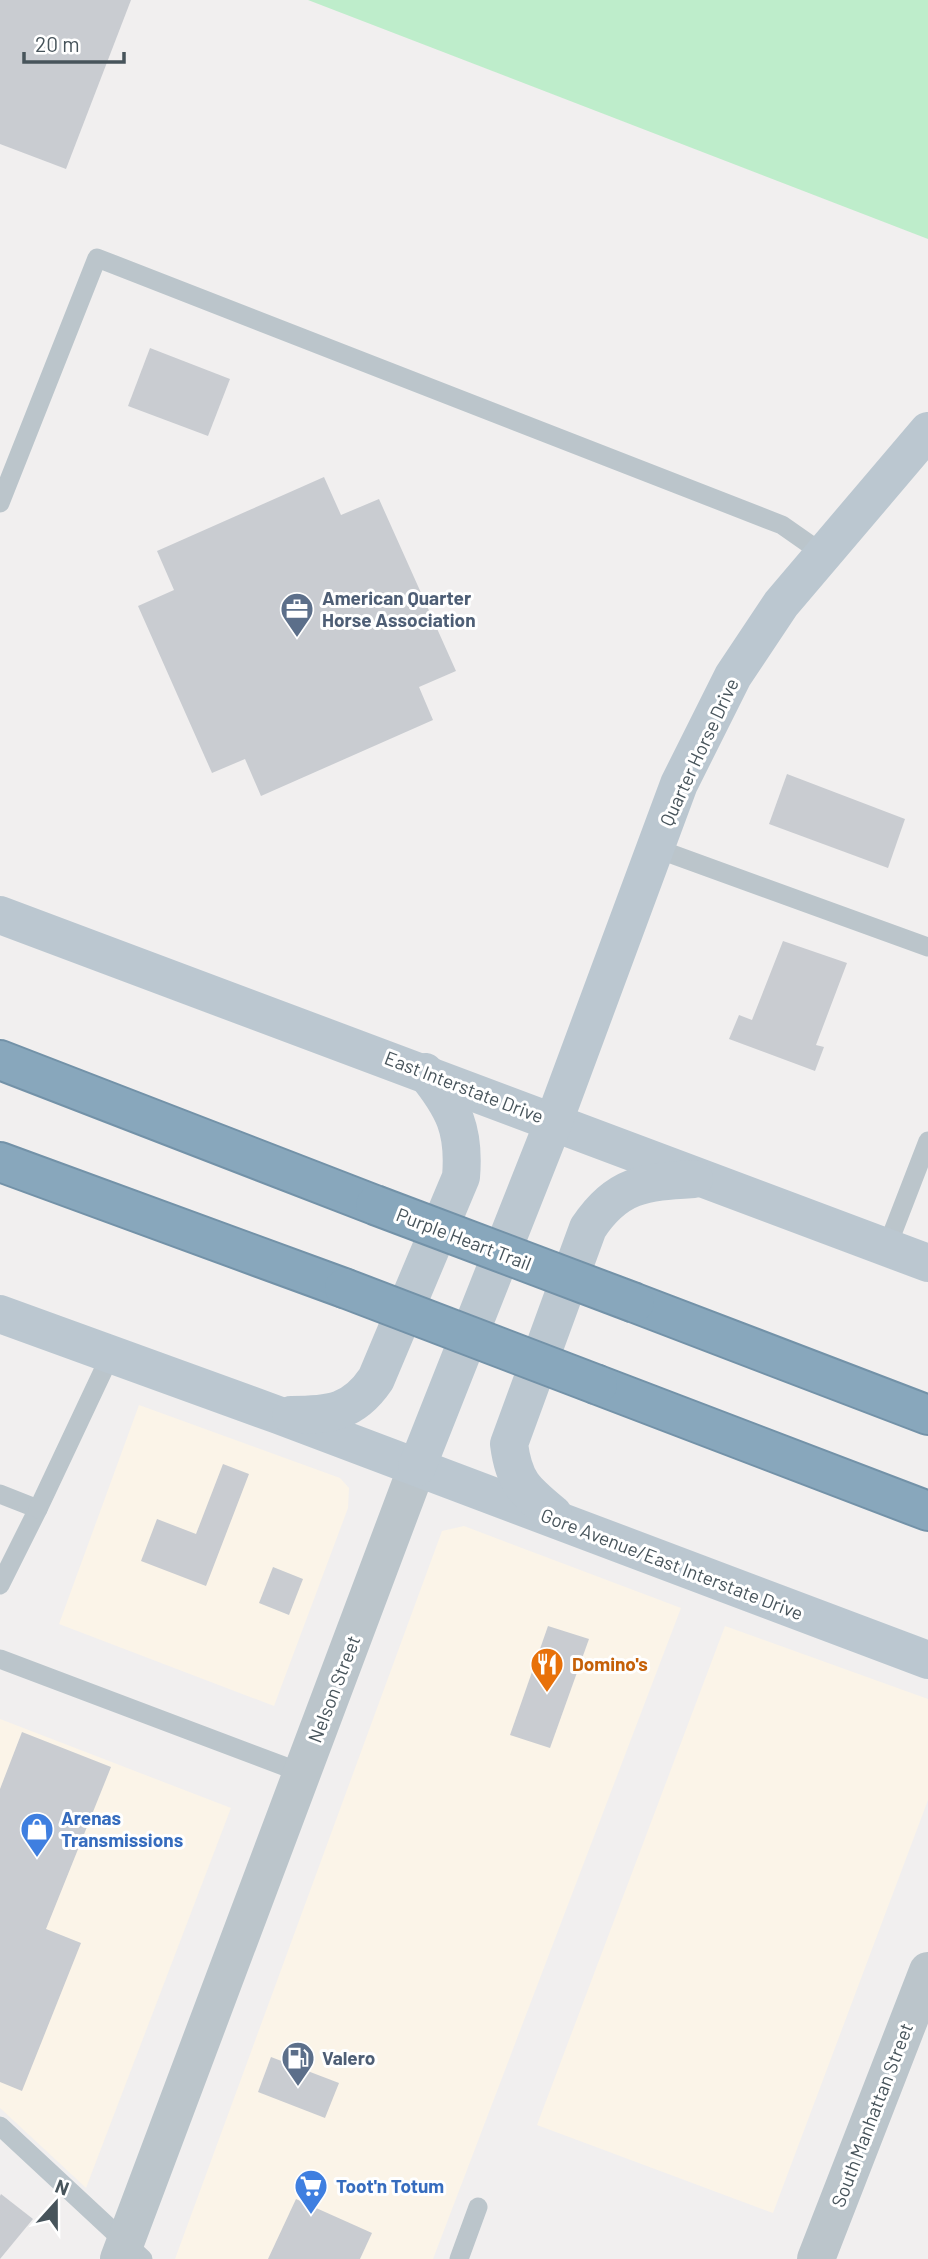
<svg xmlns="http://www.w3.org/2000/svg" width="928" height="2259" font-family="Barlow,sans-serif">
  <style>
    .commercial { fill: #fbf4e8 }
    .green { fill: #beedcb }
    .building { fill: #c9ccd1 }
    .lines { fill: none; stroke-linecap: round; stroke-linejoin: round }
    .motorway-casing { stroke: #7392a8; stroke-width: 42 }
    .service { stroke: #bbc5cb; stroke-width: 19 }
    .minor { stroke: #bbc5cb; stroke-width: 38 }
    .tertiary { stroke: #bbc5cb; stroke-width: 38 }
    .secondary { stroke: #bbc7d0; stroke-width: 38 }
    .motorway { stroke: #88a7bc; stroke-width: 38 }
    .motorway-bridge-casing { stroke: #7392a8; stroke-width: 42; stroke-linecap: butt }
    .motorway-bridge { stroke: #88a7bc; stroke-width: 38 }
    .labels { text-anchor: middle; stroke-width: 6; stroke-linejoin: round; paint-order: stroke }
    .service-label { font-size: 19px; font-weight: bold; fill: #4e5e75; stroke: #fff; text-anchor: start }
    .street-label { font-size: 19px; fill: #47545b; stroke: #fff }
    .food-label { font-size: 19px; font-weight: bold; fill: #c56008; stroke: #fff; text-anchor: start }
    .shop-label { font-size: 19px; font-weight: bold; fill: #366cbe; stroke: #fff; text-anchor: start }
  </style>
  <rect width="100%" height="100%" fill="#f1efef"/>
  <g class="commercial">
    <polygon points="139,1405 340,1478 349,1488 348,1508 274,1706 59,1624"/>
    <polygon points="464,1526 681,1608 433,2259 175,2259 442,1531"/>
    <polygon points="725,1626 928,1699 928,1800 773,2213 537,2125"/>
    <polygon points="0,1719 231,1808 86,2188 0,2108"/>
  </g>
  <polygon class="green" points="308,0 928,0 928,239"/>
  <g class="building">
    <polygon points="0,0 131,0 66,169 0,144"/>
    <polygon points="150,348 230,379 208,436 128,406"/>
    <polygon points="324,477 341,515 379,499 456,671 419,687 433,720 261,796 245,759 212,773 138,606 174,590 157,551"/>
    <polygon points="787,774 905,819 888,868 769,824"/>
    <polygon points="783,941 847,963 816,1045 824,1047 815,1071 729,1039 739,1015 752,1020"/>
    <polygon points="223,1464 249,1474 206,1586 141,1561 157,1519 196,1534"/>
    <polygon points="273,1567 303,1579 289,1615 259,1603"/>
    <polygon points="548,1626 589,1639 550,1748 510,1735"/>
    <polygon points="22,1732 111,1767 46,1929 81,1943 22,2091 0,2082 0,1789"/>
    <polygon points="271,2057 339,2083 325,2118 258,2092"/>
    <polygon points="1,2194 33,2219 0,2259 0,2196"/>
    <polygon points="296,2199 372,2233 360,2259 268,2259"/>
  </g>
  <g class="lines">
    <defs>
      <g id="motorway">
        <polyline points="0,1060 375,1205"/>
        <polyline points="0,1162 344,1288"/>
        <polyline points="635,1303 928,1415"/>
        <polyline points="598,1385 928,1511"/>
      </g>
    </defs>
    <use href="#motorway" class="motorway-casing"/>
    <g class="service">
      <polyline points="0,503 97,258 782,525 822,553"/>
      <polyline points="655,848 928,947"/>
      <polyline points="887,1247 928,1141"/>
      <polyline points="0,1494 38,1509 0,1585"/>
      <polyline points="38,1509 111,1354"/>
      <polyline points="0,1659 302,1773"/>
      <polyline points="0,2126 143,2259"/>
      <polyline points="459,2259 478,2207"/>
    </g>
    <polyline class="minor" points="816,2259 928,1971"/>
    <polyline class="tertiary" points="119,2259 417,1467"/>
    <g class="secondary">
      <polyline points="0,915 928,1263"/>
      <polyline points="0,1314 278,1415 928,1660"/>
      <path d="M291 1415C330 1415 353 1413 376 1379L461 1177C465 1130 454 1108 425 1072"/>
      <polyline points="417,1467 554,1121 679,784 733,676 781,604 928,431"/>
      <path d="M553 1514C524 1490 514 1482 509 1444L588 1228C617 1184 644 1182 694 1179"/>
    </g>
    <use href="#motorway" class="motorway"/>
    <defs>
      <g id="motorway-bridge">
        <polyline points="375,1205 635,1303"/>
        <polyline points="344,1288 598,1385"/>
      </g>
    </defs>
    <use href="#motorway-bridge" class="motorway-bridge-casing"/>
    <use href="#motorway-bridge" class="motorway-bridge"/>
  </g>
  <defs>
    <symbol id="office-pin" viewBox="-11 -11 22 30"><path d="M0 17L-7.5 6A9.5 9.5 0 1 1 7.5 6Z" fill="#5c6f8a" stroke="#fff"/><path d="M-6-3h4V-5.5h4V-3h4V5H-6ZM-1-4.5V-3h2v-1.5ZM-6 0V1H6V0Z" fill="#fff"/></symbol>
    <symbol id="restaurant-pin" viewBox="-11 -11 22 30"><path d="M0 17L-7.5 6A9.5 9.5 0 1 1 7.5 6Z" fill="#e8710a" stroke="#fff"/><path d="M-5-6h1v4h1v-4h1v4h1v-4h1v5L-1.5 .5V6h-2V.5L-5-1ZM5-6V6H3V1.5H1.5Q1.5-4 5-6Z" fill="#fff"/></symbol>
    <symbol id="shop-pin" viewBox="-11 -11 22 30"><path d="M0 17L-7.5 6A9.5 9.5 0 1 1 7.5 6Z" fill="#3f7fe0" stroke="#fff"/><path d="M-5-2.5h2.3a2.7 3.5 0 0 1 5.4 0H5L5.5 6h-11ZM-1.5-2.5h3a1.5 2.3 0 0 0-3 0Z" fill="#fff"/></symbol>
    <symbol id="fuel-pin" viewBox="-11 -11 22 30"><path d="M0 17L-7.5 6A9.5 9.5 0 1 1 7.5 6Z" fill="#5c6f8a" stroke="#fff"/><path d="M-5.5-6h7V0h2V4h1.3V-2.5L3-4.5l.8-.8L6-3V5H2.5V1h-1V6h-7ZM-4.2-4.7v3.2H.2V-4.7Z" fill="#fff"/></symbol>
    <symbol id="supermarket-pin" viewBox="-11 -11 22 30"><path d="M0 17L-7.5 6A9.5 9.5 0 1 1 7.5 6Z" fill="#3f7fe0" stroke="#fff"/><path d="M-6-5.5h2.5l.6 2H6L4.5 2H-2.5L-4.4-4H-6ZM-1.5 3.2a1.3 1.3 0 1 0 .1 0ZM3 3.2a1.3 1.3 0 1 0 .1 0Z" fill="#fff"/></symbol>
  </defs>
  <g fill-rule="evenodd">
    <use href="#office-pin" x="278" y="590" width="38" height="52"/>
    <use href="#restaurant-pin" x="528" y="1645" width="38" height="52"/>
    <use href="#shop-pin" x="18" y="1810" width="38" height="52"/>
    <use href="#fuel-pin" x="279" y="2039" width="38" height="52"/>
    <use href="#supermarket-pin" x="292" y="2167" width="38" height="52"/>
  </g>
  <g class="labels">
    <g class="service-label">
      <text x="322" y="605">American Quarter<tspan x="322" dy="22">Horse Association</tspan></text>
      <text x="322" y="2065">Valero</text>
    </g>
    <g class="street-label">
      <text transform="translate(699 752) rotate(-65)" y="7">Quarter Horse Drive</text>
      <text transform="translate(464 1087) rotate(21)" y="7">East Interstate Drive</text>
      <text transform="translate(464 1239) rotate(21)" y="7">Purple Heart Trail</text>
      <text transform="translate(672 1564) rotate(21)" y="7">Gore Avenue/East Interstate Drive</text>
      <text transform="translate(334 1689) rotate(-69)" y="7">Nelson Street</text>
      <text transform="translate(872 2115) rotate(-69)" y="7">South Manhattan Street</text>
    </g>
    <g class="food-label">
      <text x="572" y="1671">Domino's</text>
    </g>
    <g class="shop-label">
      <text x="61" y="1825">Arenas<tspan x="61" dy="22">Transmissions</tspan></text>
      <text x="336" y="2193">Toot'n Totum</text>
    </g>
  </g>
  <g transform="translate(56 2203) rotate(21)" stroke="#ffffff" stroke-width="5" paint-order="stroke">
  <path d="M0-5L12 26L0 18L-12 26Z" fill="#47545b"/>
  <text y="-10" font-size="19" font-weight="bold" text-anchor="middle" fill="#47545b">N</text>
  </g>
  <path d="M24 52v10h100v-10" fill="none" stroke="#47545b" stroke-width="3.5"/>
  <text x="35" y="52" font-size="21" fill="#47545b" stroke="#ffffff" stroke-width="5" paint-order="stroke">20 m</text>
</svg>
